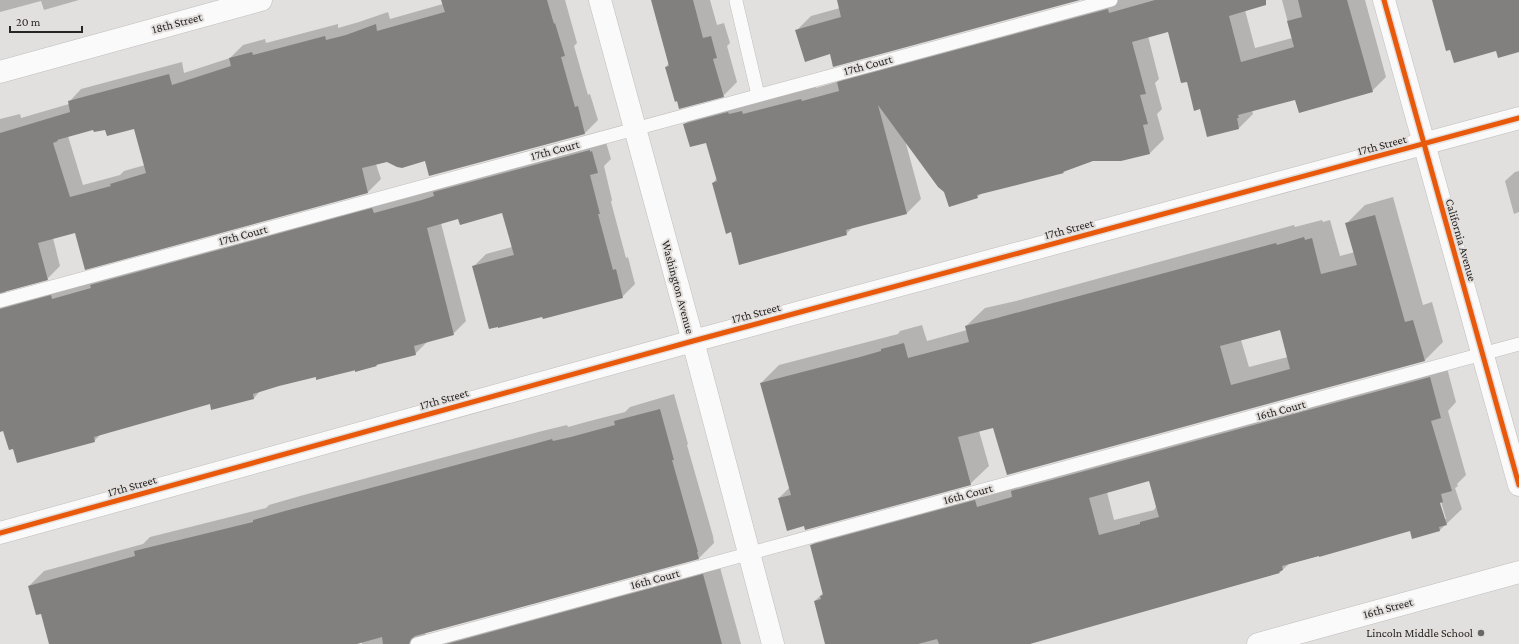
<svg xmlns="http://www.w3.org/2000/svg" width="1519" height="644" font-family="'Crimson Pro',serif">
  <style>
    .shadow { fill: #0003; fill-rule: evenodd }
    .building { fill: #81807f; fill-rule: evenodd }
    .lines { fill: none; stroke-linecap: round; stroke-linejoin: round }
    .lane-casing { stroke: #bebdbc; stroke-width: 14 }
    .street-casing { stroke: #bebdbc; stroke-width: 23 }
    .secondary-casing { stroke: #bebdbc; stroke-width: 23 }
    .lane { stroke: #fbfafa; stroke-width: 13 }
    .street { stroke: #fbfafa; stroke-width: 22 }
    .secondary { stroke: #fbfafa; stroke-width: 22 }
    .cycleway-casing { stroke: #e3dfdd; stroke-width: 8 }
    .cycleway { stroke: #e8590c; stroke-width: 5 }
    .poi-dot { fill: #686766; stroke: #e3dfdd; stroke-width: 1.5 }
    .labels { text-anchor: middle; stroke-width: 4; stroke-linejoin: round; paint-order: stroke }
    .street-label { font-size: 12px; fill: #272625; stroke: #e3dfdd }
    .poi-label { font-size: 12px; fill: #272625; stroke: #e3dfdd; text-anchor: end }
  </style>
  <rect width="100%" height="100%" fill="#e2e0de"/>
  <g class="shadow">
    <polygon points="0,0 79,0 44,10 41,1 0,12"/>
    <path d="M442 0H565L577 43 574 46 588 95 590 94 598 120 585 133 430 175 425 159 387 161 376 164 381 179 368 192 86 268 76 232 53 238 60 266 47 279 5 290 7 294 605 139 611 159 604 166 612 200 611 202 626 258 628 257 635 284 622 297 473 267 486 254 512 247 503 212 459 218 441 223 466 321 453 334 428 341 415 354 379 363 376 366 317 379 316 376 261 390 254 398 210 402 102 433 94 441 13 448 4 430 0 431V119L20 114 21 118 69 104V102L81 89 182 62 184 73 230 58 243 45 265 39 266 43 338 24V28L359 22 388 12 390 19 443 4ZM135 127 145 165 124 171 120 175 83 185 68 136 94 129Z"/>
    <polygon points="652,0 710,0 717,25 724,23 730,43 727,46 737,82 723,96 666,67 669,63"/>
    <polygon points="838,0 1077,0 831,53 797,30 811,16 840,8"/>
    <polygon points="1106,0 1266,0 1249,5 1245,10 1255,48 1292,38 1282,0 1365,0 1386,77 1372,91 1296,99 1252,110 1253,114 1239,128 1208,136 1201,108 1188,80 1169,30 1148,36 1159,79 1155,83 1162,109 1157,114 1164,139 1150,153 1121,160 1093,160 1065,170 1063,172 982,193 977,197 945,191 905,140 921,199 907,213 853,227 846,234 731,231 713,183 717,178 707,142 685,124 699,110 815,85 816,88 840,81 852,69"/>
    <polygon points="1519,171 1519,212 1514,214 1505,181 1515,172"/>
    <path d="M1393 197 1423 305 1432 302 1443 342 1425 360 994 426 979 431 989 466 970 484 805 525 779 498 790 487 761 383 779 365 879 339 898 334 900 331 922 325 927 341 967 330 966 326 985 308 1016 301 1294 225 1295 227 1322 220 1323 222 1330 220 1340 256 1355 252 1347 223 1365 205ZM1281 329 1288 357 1249 367 1241 340Z"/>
    <path d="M1447 368 1456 402 1448 411 1466 475 1457 484 1458 486 1455 488 1462 509 1440 530 1413 538 1411 530 1289 564 1280 572 1025 644H826L815 601 824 592 811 546 826 530ZM1150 480 1156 507 1154 510 1114 520 1107 492ZM1438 498H1440L1446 519H1444Z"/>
    <polygon points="674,394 688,444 687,445 713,536 714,543 699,558 425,633 426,635 718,560 741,644 362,644 362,642 355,644 50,644 42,613 29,586 44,571 143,544 150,537 266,508 269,505 300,496 542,431 567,425 568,427 586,422 625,412 630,407"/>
  </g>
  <g class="building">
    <path d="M441 0H547L554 24 555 23 565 56 561 57 575 107 578 106 585 134 429 176 425 161 402 168 397 167 387 162 362 168 368 193 85 270 75 233 38 243 48 280 0 293V133L70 112 68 101 169 74 172 85 231 66 229 58 252 52 253 55 325 36 326 40 346 35 376 24 377 31 445 12ZM134 129 146 173 110 184 111 186 70 197 53 143 58 141 57 140 93 130 94 132 105 130 107 136Z"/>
    <polygon points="651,0 693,0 703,38 711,36 717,58 713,59 724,97 679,109 677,101 675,102 665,67 669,66"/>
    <polygon points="837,0 1080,0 833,67 830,54 805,62 795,30 841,17"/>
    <polygon points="1155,0 1266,0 1266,5 1229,16 1241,62 1294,47 1287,21 1302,17 1298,0 1347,0 1373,92 1299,113 1295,100 1238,115 1239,118 1237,118 1239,129 1207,137 1200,109 1194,111 1187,82 1181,83 1168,32 1132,42 1146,94 1140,95 1148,124 1143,125 1150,154 1121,161 1093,161 1063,172 1064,173 977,195 978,198 949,207 944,192 938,187 878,105 907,214 846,230 847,235 739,265 731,232 726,234 712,183 717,181 706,143 690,147 683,124 728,112 729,114 742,111 743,114 801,99 802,101 839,91 837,82 1108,9 1109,13"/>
    <polygon points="1432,0 1519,0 1519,52 1498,58 1496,51 1454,63 1450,50 1446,51"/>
    <polygon points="590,150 590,152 592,151 598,173 590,175 600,214 598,214 613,270 616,269 623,298 543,319 542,317 498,328 498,327 489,329 472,266 514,255 502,213 460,225 458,219 427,228 454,335 414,346 416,355 376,365 377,366 355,372 355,370 316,380 316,377 279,386 253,394 254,399 211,410 210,404 94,437 95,442 17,463 13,449 9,450 3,431 0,432 0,309 51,295 52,299 91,288 90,285 372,208 374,213 422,200 434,196 433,192"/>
    <path d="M1375 215 1405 322 1413 320 1425 361 1007 475 993 428 958 437 971 485 805 530 804 526 787 531 778 498 791 495 760 383 860 357 881 351V349L904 343 908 358 969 342 965 326 997 318 1276 243 1277 245 1304 237 1305 240 1312 238 1321 274 1357 265 1345 223ZM1280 330 1290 369 1231 385 1220 346Z"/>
    <path d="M1430 377 1441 418 1431 421 1452 491 1441 494 1443 502 1440 503 1447 525 1439 527 1440 531 1412 539 1410 531 1319 557V556L1282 566 1283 570 1279 572 1280 573 1030 644H939L937 639 918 644H825L814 601 821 599 820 596 823 595 810 545 975 500 977 507 1012 497 1011 491ZM1149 481 1159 517 1140 522V524L1099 535 1089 498Z"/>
    <polygon points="660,409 674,460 672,460 698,552 697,552 699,559 415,636 411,639 409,644 383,644 382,637 357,644 49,644 41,614 36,615 28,586 135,556 134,551 253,522 253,520 285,511 527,446 552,439 553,441 571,437 615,425 614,421"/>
    <polygon points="703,574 722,644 447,644"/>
  </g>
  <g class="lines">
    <defs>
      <g id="lane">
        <polyline points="736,1 758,95"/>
        <polyline points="0,301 1111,0"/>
        <polyline points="417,644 1519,344"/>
      </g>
      <g id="street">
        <polyline points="600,0 693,341 773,644"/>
        <path d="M1384 0C1428 162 1475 323 1519 485"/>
        <polyline points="0,72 261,0"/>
        <polyline points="1258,644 1519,572"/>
      </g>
      <polyline id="secondary" points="0,533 693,341 1519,118"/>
    </defs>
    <use href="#lane" class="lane-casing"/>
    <use href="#street" class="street-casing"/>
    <use href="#secondary" class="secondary-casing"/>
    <use href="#lane" class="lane"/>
    <use href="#street" class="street"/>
    <use href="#secondary" class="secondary"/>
    <defs>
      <g id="cycleway">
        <path d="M1384 0C1428 162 1475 323 1519 485"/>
        <polyline points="0,533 693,341 1519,118"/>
      </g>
    </defs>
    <use href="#cycleway" class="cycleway-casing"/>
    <use href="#cycleway" class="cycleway"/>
  </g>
  <circle class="poi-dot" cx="1481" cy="633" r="4"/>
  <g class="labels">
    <g class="street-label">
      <text transform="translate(177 23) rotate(-15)" y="4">18th Street</text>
      <text transform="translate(868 65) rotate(-15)" y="4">17th Court</text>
      <text transform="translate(1382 145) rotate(-15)" y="4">17th Street</text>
      <text transform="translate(555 150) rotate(-15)" y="4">17th Court</text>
      <text transform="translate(1069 229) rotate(-15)" y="4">17th Street</text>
      <text transform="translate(243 235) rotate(-15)" y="4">17th Court</text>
      <text transform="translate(1461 240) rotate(74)" y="4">California Avenue</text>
      <text transform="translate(678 287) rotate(75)" y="4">Washington Avenue</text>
      <text transform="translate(756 313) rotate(-15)" y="4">17th Street</text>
      <text transform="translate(444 399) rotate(-16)" y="4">17th Street</text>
      <text transform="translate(1281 410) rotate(-15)" y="4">16th Court</text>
      <text transform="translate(132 486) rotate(-16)" y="4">17th Street</text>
      <text transform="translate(968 494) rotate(-15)" y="4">16th Court</text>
      <text transform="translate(655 579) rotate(-15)" y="4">16th Court</text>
      <text transform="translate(1388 608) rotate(-15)" y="4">16th Street</text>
    </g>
    <g class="poi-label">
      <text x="1473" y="637">Lincoln Middle School</text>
    </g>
  </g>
  <path d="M10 26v6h72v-6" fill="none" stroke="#272625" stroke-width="2"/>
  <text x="16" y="26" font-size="12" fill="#272625" stroke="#e3dfdd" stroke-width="3" paint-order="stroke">20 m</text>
</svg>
